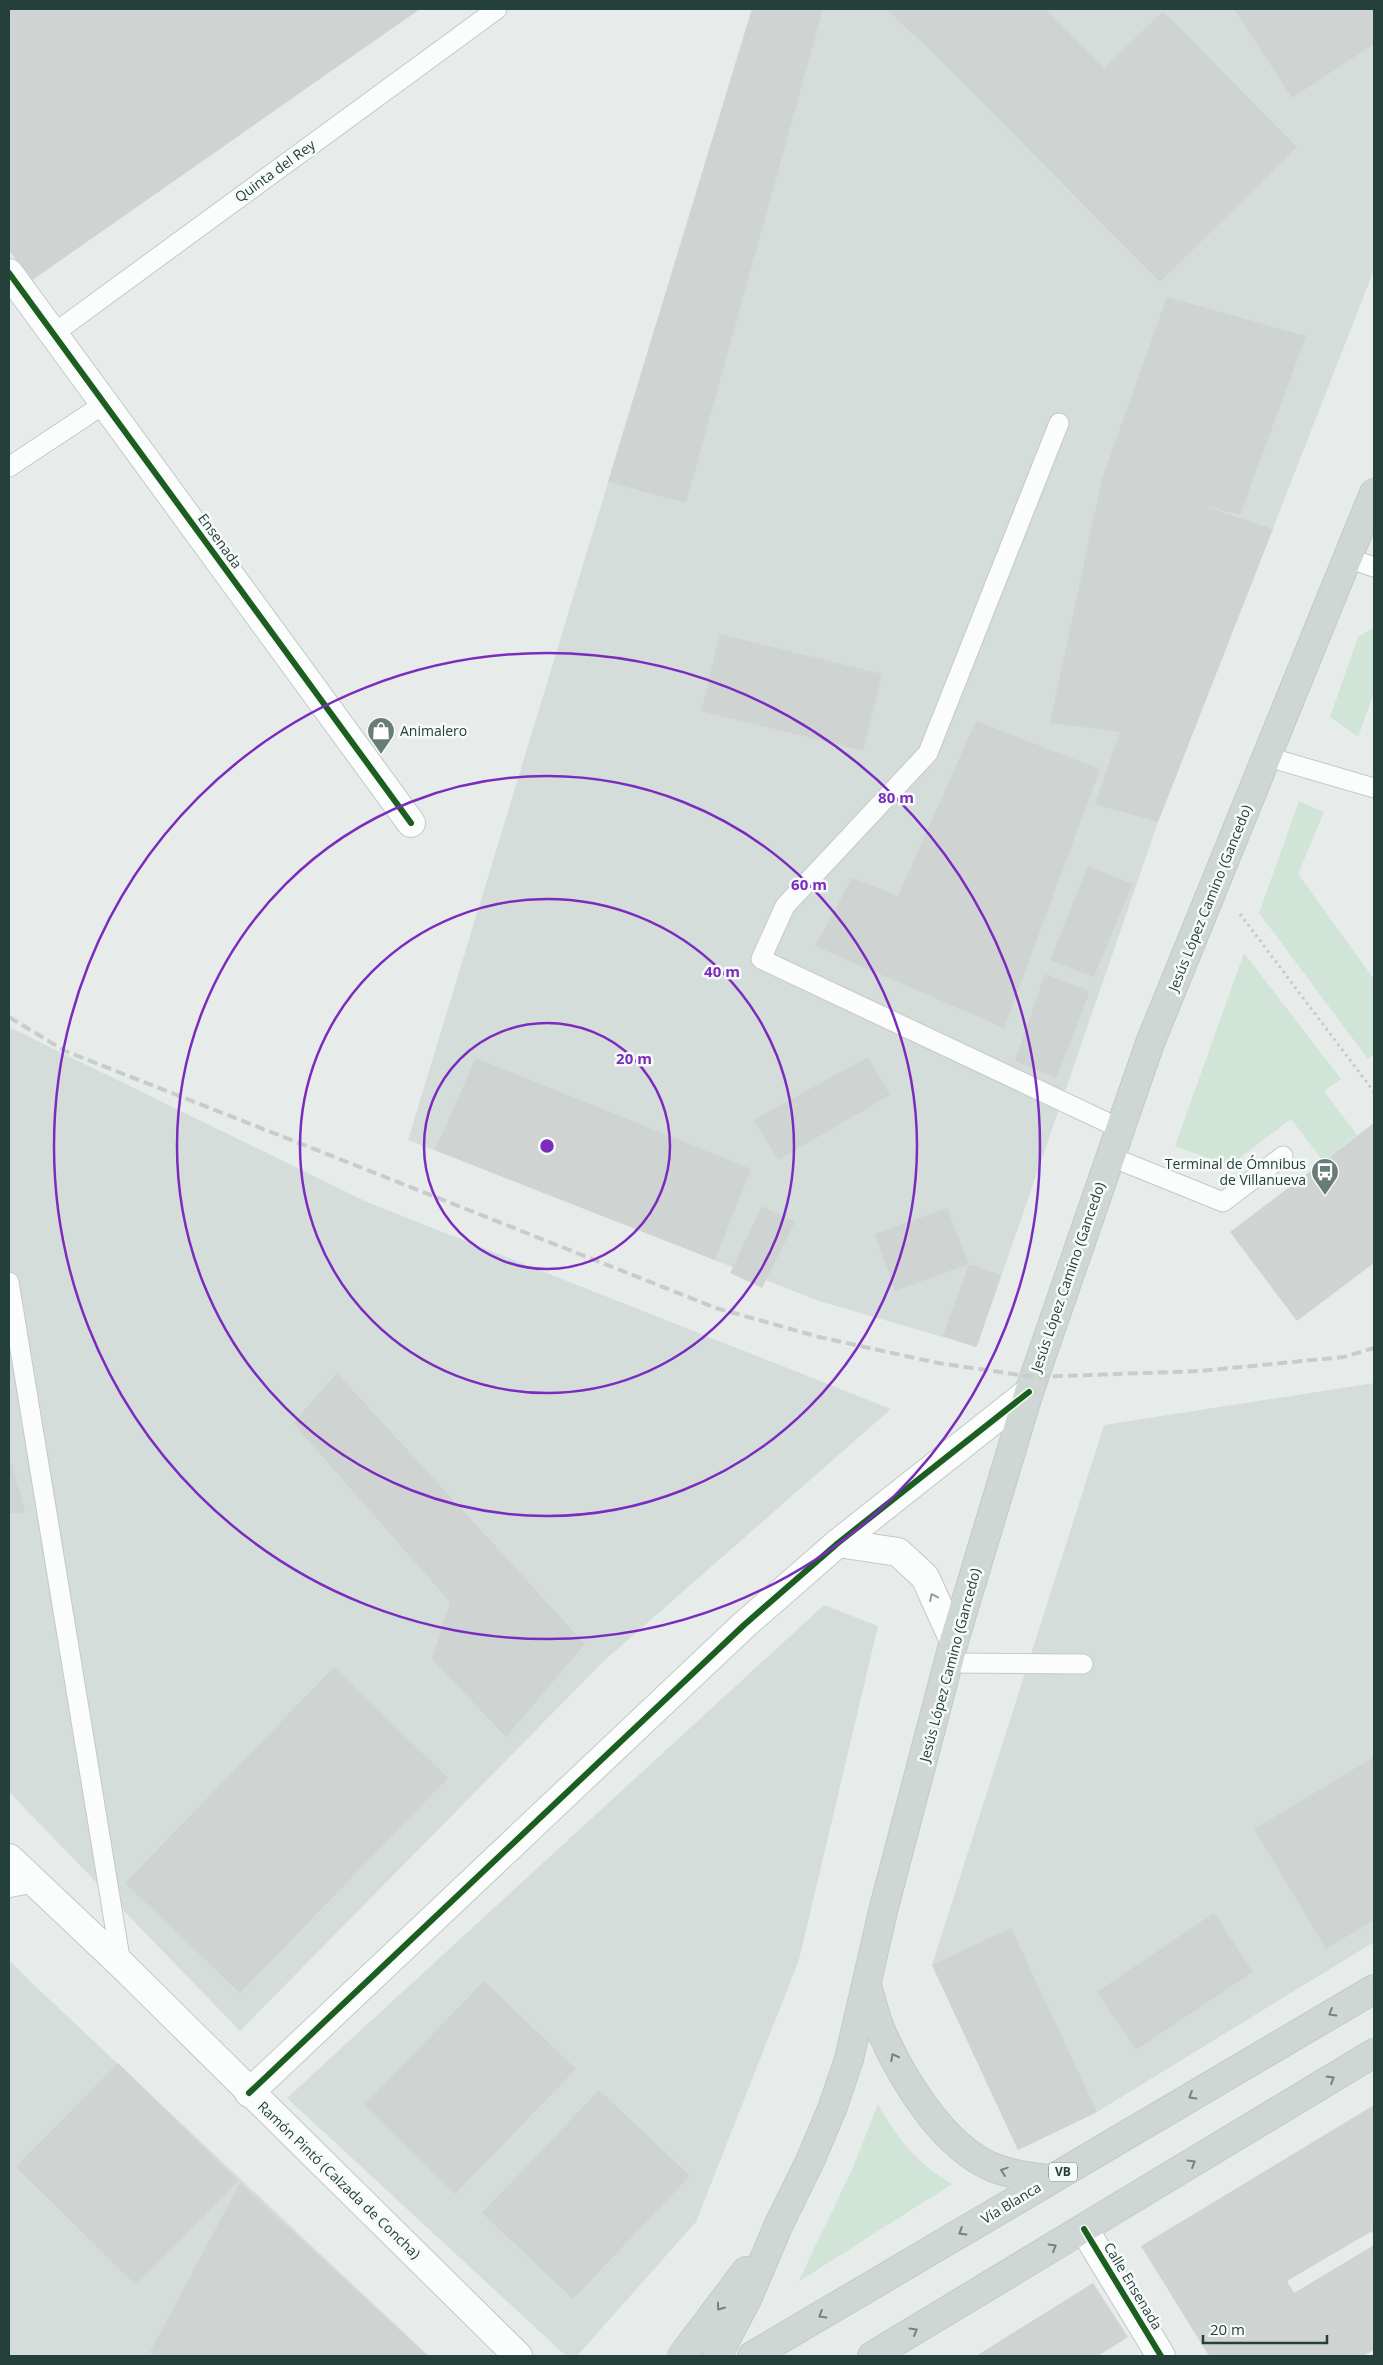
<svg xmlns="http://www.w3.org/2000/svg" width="1383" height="2365" font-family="'Open Sans',sans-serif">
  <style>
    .built { fill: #d5ddda }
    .green { fill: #d1e4d8 }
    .building { fill: #cfd3d2 }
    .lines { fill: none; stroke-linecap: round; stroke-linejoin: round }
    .lane-casing { stroke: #c4c9c7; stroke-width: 21 }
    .street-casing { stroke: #c4c9c7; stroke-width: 30 }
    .secondary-casing { stroke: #c3c9c7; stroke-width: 30 }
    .primary-casing { stroke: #c2cac9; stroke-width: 30 }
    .path { stroke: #c3cbca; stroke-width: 3; stroke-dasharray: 2.5 4; stroke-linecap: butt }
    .lane { stroke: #fbfcfc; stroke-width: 19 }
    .street { stroke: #fbfcfc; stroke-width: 28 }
    .secondary { stroke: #fbfcfc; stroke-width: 28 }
    .primary { stroke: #cfd7d5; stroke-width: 28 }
    .rail { stroke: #c8cccb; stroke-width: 4; stroke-dasharray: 10 5; stroke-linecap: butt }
    .cycleway-casing { stroke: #f6faf8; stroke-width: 9 }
    .cycleway { stroke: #1b5e20; stroke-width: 6 }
    .oneway { stroke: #909e9b }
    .oneway2 { stroke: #718480 }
    .ring { fill: none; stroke: #7b2cbf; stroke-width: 2.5 }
    .labels { text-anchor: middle; stroke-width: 5; stroke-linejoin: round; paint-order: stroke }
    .shield { fill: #f6faf8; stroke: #647873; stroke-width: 1 }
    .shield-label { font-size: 12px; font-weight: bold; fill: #25403a }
    .street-label { font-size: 14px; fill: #25403a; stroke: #f6faf8 }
    .poi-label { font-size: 14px; fill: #25403a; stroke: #f6faf8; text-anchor: start }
    .centre { fill: #7b2cbf; stroke: #f6faf8; stroke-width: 2.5 }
    .ring-label { font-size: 15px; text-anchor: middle; font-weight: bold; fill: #7b2cbf; stroke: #f6faf8; stroke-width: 5; stroke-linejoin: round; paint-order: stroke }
  </style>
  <rect width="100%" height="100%" fill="#e7ecea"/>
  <g class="built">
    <polygon points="752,9 1374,9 1374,270 1158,822 977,1347 819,1301 408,1140"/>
    <polygon points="9,1027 367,1202 891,1409 605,1660 240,2031 9,1792"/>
    <polygon points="1374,1383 1374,1942 1097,2112 1018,2150 932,1965 1104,1425"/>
    <polygon points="824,1605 878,1626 799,1960 696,2222 577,2356 566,2356 287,2098"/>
    <polygon points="9,1960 33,1984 429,2356 9,2356"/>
  </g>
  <g class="green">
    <polygon points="1374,627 1374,692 1358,737 1330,717 1358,637"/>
    <polygon points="1299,801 1324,812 1298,874 1374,979 1374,1054 1368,1059 1259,913"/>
    <polygon points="1244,953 1341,1079 1324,1091 1357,1135 1323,1161 1291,1119 1229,1166 1175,1146"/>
    <path d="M878 2104C895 2137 920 2166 952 2184L798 2282 852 2170Z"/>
  </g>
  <g class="building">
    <polygon points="9,9 420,9 31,281 9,250"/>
    <polygon points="752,9 823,9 686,503 608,482"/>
    <polygon points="886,9 1045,9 1104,68 1163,11 1297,147 1160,282 932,52"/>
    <polygon points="1234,9 1374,9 1374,44 1292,98"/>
    <polygon points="1167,297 1306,336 1240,515 1195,503 1273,529 1158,822 1095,804 1120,732 1050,723 1102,479"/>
    <polygon points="720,634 882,674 863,751 701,711"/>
    <polygon points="976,721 1100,769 1004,1028 815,946 852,878 898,896"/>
    <polygon points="1088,866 1132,884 1094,977 1050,960"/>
    <polygon points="1045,974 1090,991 1056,1078 1015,1061"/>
    <polygon points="868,1057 890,1095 778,1160 754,1120"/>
    <polygon points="476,1058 751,1169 715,1260 435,1150"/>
    <polygon points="1374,1123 1374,1263 1297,1321 1230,1232"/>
    <polygon points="762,1206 795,1222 762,1288 730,1273"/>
    <polygon points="947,1208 969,1264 1001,1275 976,1347 943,1336 969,1264 895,1291 875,1234"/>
    <polygon points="337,1373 585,1644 506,1737 432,1659 450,1602 293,1423"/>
    <polygon points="9,1453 25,1512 9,1514"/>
    <polygon points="334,1667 448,1778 240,1993 125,1883"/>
    <polygon points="1374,1757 1374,1920 1326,1949 1254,1829"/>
    <polygon points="1214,1913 1253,1972 1136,2050 1097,1992"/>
    <polygon points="1011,1928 1097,2112 1018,2150 932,1965"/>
    <polygon points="484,1981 576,2069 455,2194 364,2105"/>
    <polygon points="118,2063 238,2181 136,2285 16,2167"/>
    <polygon points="599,2090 690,2176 573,2299 482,2213"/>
    <polygon points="1374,2105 1374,2235 1372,2231 1287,2281 1294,2293 1374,2245 1374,2350 1363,2356 1209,2356 1141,2246"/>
    <polygon points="240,2183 428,2356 155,2356 150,2352"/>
    <polygon points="1093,2283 1128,2337 1098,2356 976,2356"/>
  </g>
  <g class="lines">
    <defs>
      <g id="lane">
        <polyline points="53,334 497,9"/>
        <polyline points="1059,423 928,753 785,906 761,959 1119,1128"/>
        <polyline points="9,467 104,404"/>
        <polyline points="1348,558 1374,567"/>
        <polyline points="1268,757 1374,788"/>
        <polyline points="1109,1156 1223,1202 1283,1156"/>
        <polyline points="9,1282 121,1964"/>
        <polyline points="950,1663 1083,1664"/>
      </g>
      <g id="street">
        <polyline points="9,273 411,823"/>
        <polyline points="9,1883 30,1879"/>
        <polyline points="1084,2229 1161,2356"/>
      </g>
      <g id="secondary">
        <polyline points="838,1543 898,1552 925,1577 954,1641"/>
        <polyline points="9,1858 121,1964 518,2356"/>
        <polyline points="249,2093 744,1625 838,1543 1029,1392"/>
      </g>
      <g id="primary">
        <path d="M867 1986C872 2002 876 2019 882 2033 903 2080 943 2146 992 2167 1012 2175 1031 2177 1052 2179"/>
        <polyline points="682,2356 746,2271"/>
        <polyline points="717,2356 748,2297 779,2224 810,2161 832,2109 849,2059 884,1907 954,1641 1029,1392 1150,1043 1374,493"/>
        <polyline points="752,2356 1374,1989"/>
        <polyline points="872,2356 1374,2053"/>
      </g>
    </defs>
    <use href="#lane" class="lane-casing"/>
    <use href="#street" class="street-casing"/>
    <use href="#secondary" class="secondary-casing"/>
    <use href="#primary" class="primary-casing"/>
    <polyline class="path" points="1240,914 1374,1092"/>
    <use href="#lane" class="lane"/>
    <use href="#street" class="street"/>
    <use href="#secondary" class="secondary"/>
    <use href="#primary" class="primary"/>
    <polyline class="rail" points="9,1017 65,1051 337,1158 716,1308 819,1337 938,1363 1034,1377 1200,1371 1344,1357 1374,1348"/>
    <defs>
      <g id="cycleway">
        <polyline points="9,273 411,823"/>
        <polyline points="249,2093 744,1625 838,1543 1029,1392"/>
        <polyline points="1084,2229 1161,2356"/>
      </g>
    </defs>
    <use href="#cycleway" class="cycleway-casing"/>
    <use href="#cycleway" class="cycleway"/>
  </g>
  <defs><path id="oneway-chevron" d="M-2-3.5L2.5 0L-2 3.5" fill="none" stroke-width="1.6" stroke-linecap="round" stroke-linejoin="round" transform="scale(1.25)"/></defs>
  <use class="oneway" href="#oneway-chevron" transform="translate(933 1597) rotate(-115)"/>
  <g class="oneway2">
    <use href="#oneway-chevron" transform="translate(1332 2013) rotate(149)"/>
    <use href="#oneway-chevron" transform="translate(894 2057) rotate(-117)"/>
    <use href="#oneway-chevron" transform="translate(1331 2079) rotate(-31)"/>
    <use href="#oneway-chevron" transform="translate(1192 2096) rotate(149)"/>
    <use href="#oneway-chevron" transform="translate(1192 2163) rotate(-31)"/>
    <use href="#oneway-chevron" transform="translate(1004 2171) rotate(-161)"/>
    <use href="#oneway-chevron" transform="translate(962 2232) rotate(149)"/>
    <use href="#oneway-chevron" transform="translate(1053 2247) rotate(-31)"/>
    <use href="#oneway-chevron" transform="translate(720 2307) rotate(126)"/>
    <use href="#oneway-chevron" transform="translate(822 2315) rotate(149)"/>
    <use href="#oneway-chevron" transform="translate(914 2331) rotate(-31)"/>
  </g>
  <g class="ring">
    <circle cx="547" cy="1146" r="123"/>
    <circle cx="547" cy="1146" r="247"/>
    <circle cx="547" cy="1146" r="370"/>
    <circle cx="547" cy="1146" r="493"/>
  </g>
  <defs>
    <symbol id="shop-pin" viewBox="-11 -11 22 30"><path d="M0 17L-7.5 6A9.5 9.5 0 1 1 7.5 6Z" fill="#697c78" stroke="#f6faf8"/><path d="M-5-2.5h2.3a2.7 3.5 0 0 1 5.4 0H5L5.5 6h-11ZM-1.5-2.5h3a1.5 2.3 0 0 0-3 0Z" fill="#fff"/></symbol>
    <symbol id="bus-pin" viewBox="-11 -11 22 30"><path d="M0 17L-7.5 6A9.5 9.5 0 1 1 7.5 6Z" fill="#697c78" stroke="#f6faf8"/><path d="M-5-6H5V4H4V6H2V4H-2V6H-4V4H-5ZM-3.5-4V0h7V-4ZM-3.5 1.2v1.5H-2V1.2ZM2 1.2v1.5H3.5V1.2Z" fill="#fff"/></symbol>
  </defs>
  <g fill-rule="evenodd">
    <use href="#shop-pin" x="365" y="715" width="32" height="43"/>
    <use href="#bus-pin" x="1309" y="1156" width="32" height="43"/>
  </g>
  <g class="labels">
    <rect class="shield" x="1049" y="2162.5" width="28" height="19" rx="4"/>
    <g class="shield-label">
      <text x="1063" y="2176">VB</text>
    </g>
    <g class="street-label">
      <text transform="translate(275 171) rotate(-36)" y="5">Quinta del Rey</text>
      <text transform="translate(220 541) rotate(54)" y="5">Ensenada</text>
      <text transform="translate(1210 898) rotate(-68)" y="5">Jesús López Camino (Gancedo)</text>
      <text transform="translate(1068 1277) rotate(-71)" y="5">Jesús López Camino (Gancedo)</text>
      <text transform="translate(950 1665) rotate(-75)" y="5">Jesús López Camino (Gancedo)</text>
      <text transform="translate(339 2180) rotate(44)" y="5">Ramón Pintó (Calzada de Concha)</text>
      <text transform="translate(1011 2203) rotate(-31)" y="5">Vía Blanca</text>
      <text transform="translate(1133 2286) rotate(59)" y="5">Calle Ensenada</text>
    </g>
    <g class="poi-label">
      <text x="400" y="736">Animalero</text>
      <text x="1306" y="1169" text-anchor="end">Terminal de Ómnibus<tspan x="1306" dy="16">de Villanueva</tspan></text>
    </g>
  </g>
  <circle cx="547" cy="1146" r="8" class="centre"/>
  <g class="ring-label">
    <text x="896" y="803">80 m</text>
    <text x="809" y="890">60 m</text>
    <text x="722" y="977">40 m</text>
    <text x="634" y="1064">20 m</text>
  </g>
  <rect width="1383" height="2365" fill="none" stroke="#25403a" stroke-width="20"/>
  <path d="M1203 2335v8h124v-8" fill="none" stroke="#25403a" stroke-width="2.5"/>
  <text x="1210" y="2335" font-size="15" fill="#25403a" stroke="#f6faf8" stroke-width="4" paint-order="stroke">20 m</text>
</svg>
